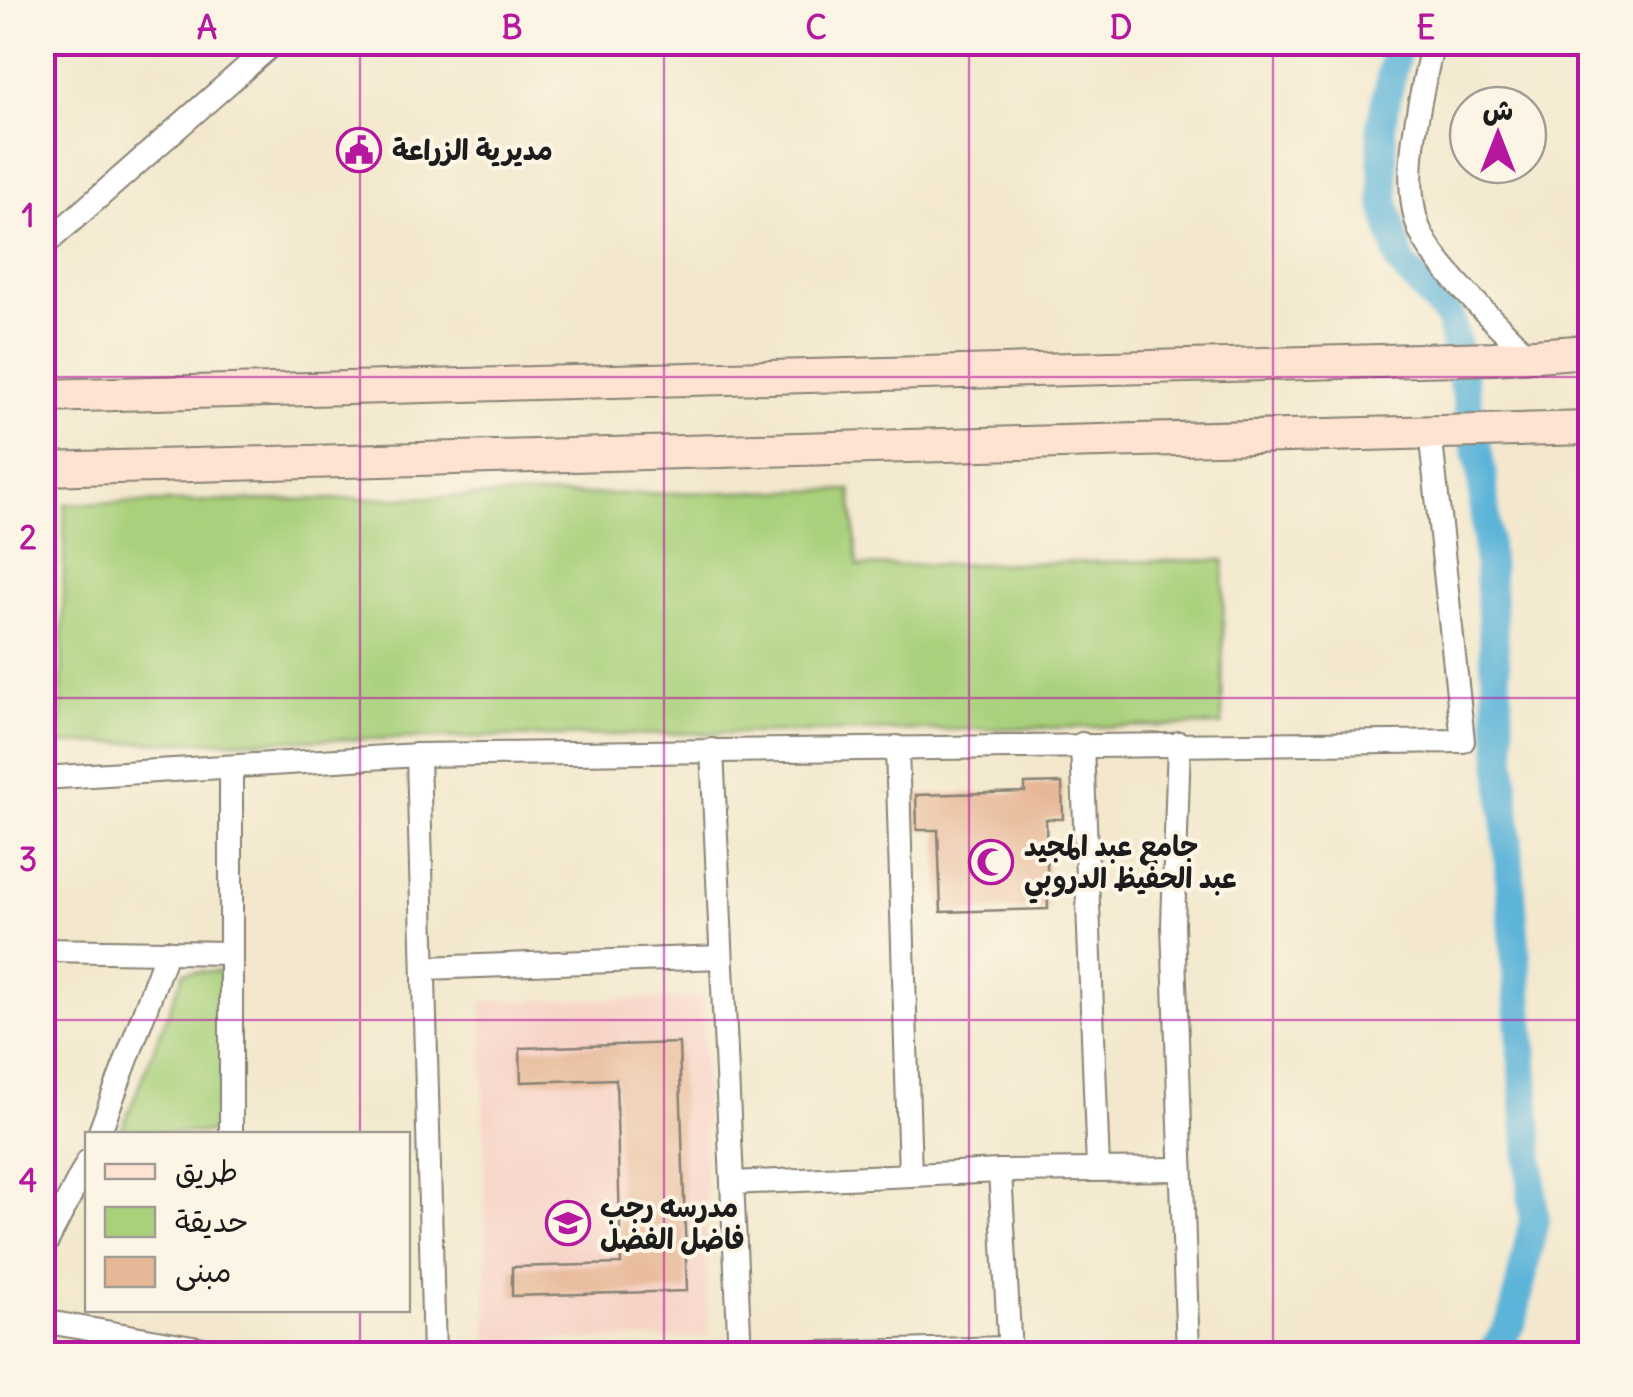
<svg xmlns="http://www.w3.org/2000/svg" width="1633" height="1397" font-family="Delius,'Playpen Sans Arabic',sans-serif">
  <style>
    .built { fill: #f7d1c6 }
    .green { fill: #a9d07b; stroke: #62764c; stroke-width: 2.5 }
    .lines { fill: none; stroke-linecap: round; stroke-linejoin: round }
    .canal { stroke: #5bb4d8; stroke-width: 30 }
    .building { fill: #e7b897 }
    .minor-casing { stroke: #888274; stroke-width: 26 }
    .secondary-casing { stroke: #888274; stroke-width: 36 }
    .minor { stroke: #fff; stroke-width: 22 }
    .secondary { stroke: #fee3d2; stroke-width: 32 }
    .grid { fill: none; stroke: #b5179e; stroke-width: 2.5; stroke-opacity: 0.55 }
    .labels { text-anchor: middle; stroke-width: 8; stroke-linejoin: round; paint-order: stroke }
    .poi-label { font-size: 28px; font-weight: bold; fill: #1c1c1c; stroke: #fcf5e5; text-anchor: start }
    .neatline { fill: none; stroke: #b5179e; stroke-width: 4 }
    .grid-label { font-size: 32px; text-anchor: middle; font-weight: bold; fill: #b5179e }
  </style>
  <rect width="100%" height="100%" fill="#fcf5e5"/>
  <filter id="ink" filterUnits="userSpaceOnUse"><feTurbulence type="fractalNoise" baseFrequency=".01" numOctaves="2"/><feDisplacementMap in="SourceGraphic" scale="20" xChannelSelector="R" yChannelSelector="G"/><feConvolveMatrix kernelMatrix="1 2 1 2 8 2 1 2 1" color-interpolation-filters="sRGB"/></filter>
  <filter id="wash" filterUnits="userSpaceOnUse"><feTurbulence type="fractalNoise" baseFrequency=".0048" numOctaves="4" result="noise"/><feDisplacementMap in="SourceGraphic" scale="40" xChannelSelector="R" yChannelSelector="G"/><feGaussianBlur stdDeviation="2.25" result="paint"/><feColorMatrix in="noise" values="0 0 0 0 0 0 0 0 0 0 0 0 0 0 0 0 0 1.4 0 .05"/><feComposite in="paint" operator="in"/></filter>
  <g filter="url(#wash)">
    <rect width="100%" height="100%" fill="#f3e8cd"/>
    <polygon class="built" points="703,998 708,1338 487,1341 482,1001"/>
    <g class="green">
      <polygon points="851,490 858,566 1224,560 1222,725 61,744 65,504"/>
      <polygon points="222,971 222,1132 120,1134 184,972"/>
    </g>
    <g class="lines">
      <polyline class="canal" points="1398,42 1381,125 1385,204 1401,264 1450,318 1482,474 1534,1220 1513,1319 1492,1354"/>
    </g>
    <g id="blocks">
      <g class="building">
        <polygon points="1062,783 1063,819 1046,819 1048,909 941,912 938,830 917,830 916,795 1025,792 1025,784"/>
        <polygon points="679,1043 687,1291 512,1296 512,1267 621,1264 616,1079 521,1082 520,1048"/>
      </g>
    </g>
  </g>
  <g filter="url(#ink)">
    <use href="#blocks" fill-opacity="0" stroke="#888274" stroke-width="2.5"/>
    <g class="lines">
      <defs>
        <g id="minor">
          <path d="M1433 42C1421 94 1398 184 1421 233 1438 270 1499 325 1528 356"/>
          <polyline points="42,247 275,42"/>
          <polyline points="1179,743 1173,925 1188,1354"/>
          <polyline points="1082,744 1098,1169"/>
          <polyline points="897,747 910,1175"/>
          <polyline points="712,750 740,1354"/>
          <polyline points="418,755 434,1354"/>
          <polyline points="231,767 231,1134"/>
          <polyline points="42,778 418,755 1463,741 1430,431"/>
          <polyline points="42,950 231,953"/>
          <polyline points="424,968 721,957"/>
          <polyline points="99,1134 167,951"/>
          <polyline points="1000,1171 1010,1354"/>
          <polyline points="732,1183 1000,1171 1181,1169"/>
          <polyline points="42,1251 88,1161"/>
          <polyline points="42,1321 233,1354"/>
          <polyline points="779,1354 1010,1348"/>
        </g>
        <g id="secondary">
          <polyline points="42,396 1494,358 1590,351"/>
          <polyline points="42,469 1590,428"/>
        </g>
      </defs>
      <use href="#minor" class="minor-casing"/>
      <use href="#secondary" class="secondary-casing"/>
      <use href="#minor" class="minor"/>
      <use href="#secondary" class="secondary"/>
    </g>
  </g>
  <path class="grid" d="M360 42V1134M664 42V1354M969 42V1354M1273 42V1354M42 377H1590M42 698H1590M42 1020H1590M360 1310V1354"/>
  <defs>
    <symbol id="civic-ring" viewBox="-11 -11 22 22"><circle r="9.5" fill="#fcf5e5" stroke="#b5179e" stroke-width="1.5"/><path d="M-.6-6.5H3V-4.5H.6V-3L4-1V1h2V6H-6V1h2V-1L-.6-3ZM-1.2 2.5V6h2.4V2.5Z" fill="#b5179e"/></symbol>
    <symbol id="mosque-ring" viewBox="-11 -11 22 22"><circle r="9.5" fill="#fcf5e5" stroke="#b5179e" stroke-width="1.5"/><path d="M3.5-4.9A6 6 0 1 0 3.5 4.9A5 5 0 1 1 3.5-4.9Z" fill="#b5179e"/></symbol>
    <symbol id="school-ring" viewBox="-11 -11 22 22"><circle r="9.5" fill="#fcf5e5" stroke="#b5179e" stroke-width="1.5"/><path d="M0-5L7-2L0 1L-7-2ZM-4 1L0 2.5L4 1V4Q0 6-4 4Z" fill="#b5179e"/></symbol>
  </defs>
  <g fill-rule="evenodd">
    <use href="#civic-ring" x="334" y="125" width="50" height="50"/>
    <use href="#mosque-ring" x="966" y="837" width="50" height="50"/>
    <use href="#school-ring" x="543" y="1198" width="50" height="50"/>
  </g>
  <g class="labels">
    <g class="poi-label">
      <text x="392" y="160">مديرية الزراعة</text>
      <text x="1024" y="856">جامع عبد المجيد<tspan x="1024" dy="32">عبد الحفيظ الدروبي</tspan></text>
      <text x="600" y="1217">مدرسه رجب<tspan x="600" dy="32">فاضل الفضل</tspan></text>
    </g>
  </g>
  <rect width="1633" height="1397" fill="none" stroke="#fcf5e5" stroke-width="110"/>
  <rect x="85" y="1132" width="325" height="180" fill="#fcf5e5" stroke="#a29e95" stroke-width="2.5"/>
  <rect x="105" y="1164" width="50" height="15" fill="#fee3d2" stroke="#a29e95" stroke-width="2.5"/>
  <text x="175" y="1182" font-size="30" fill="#1c1c1c">طريق</text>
  <rect x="105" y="1207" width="50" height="30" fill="#a9d07b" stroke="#a29e95" stroke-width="2.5"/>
  <text x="175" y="1232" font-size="30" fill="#1c1c1c">حديقة</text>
  <rect x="105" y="1257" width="50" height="30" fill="#e7b897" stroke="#a29e95" stroke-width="2.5"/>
  <text x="175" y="1282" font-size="30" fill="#1c1c1c">مبنى</text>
  <g transform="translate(1498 135)"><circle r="48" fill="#fcf5e5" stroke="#a29e95" stroke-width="2.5"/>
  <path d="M0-8L18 38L0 25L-18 38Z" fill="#b5179e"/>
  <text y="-15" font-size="28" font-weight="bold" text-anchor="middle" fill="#1c1c1c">ش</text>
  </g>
  <rect x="55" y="55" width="1523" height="1287" class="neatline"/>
  <g class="grid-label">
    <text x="207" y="39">A</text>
    <text x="512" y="39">B</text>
    <text x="816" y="39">C</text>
    <text x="1121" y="39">D</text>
    <text x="1426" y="39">E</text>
    <text x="28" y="227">1</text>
    <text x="28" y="549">2</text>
    <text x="28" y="871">3</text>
    <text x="28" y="1192">4</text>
  </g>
</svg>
